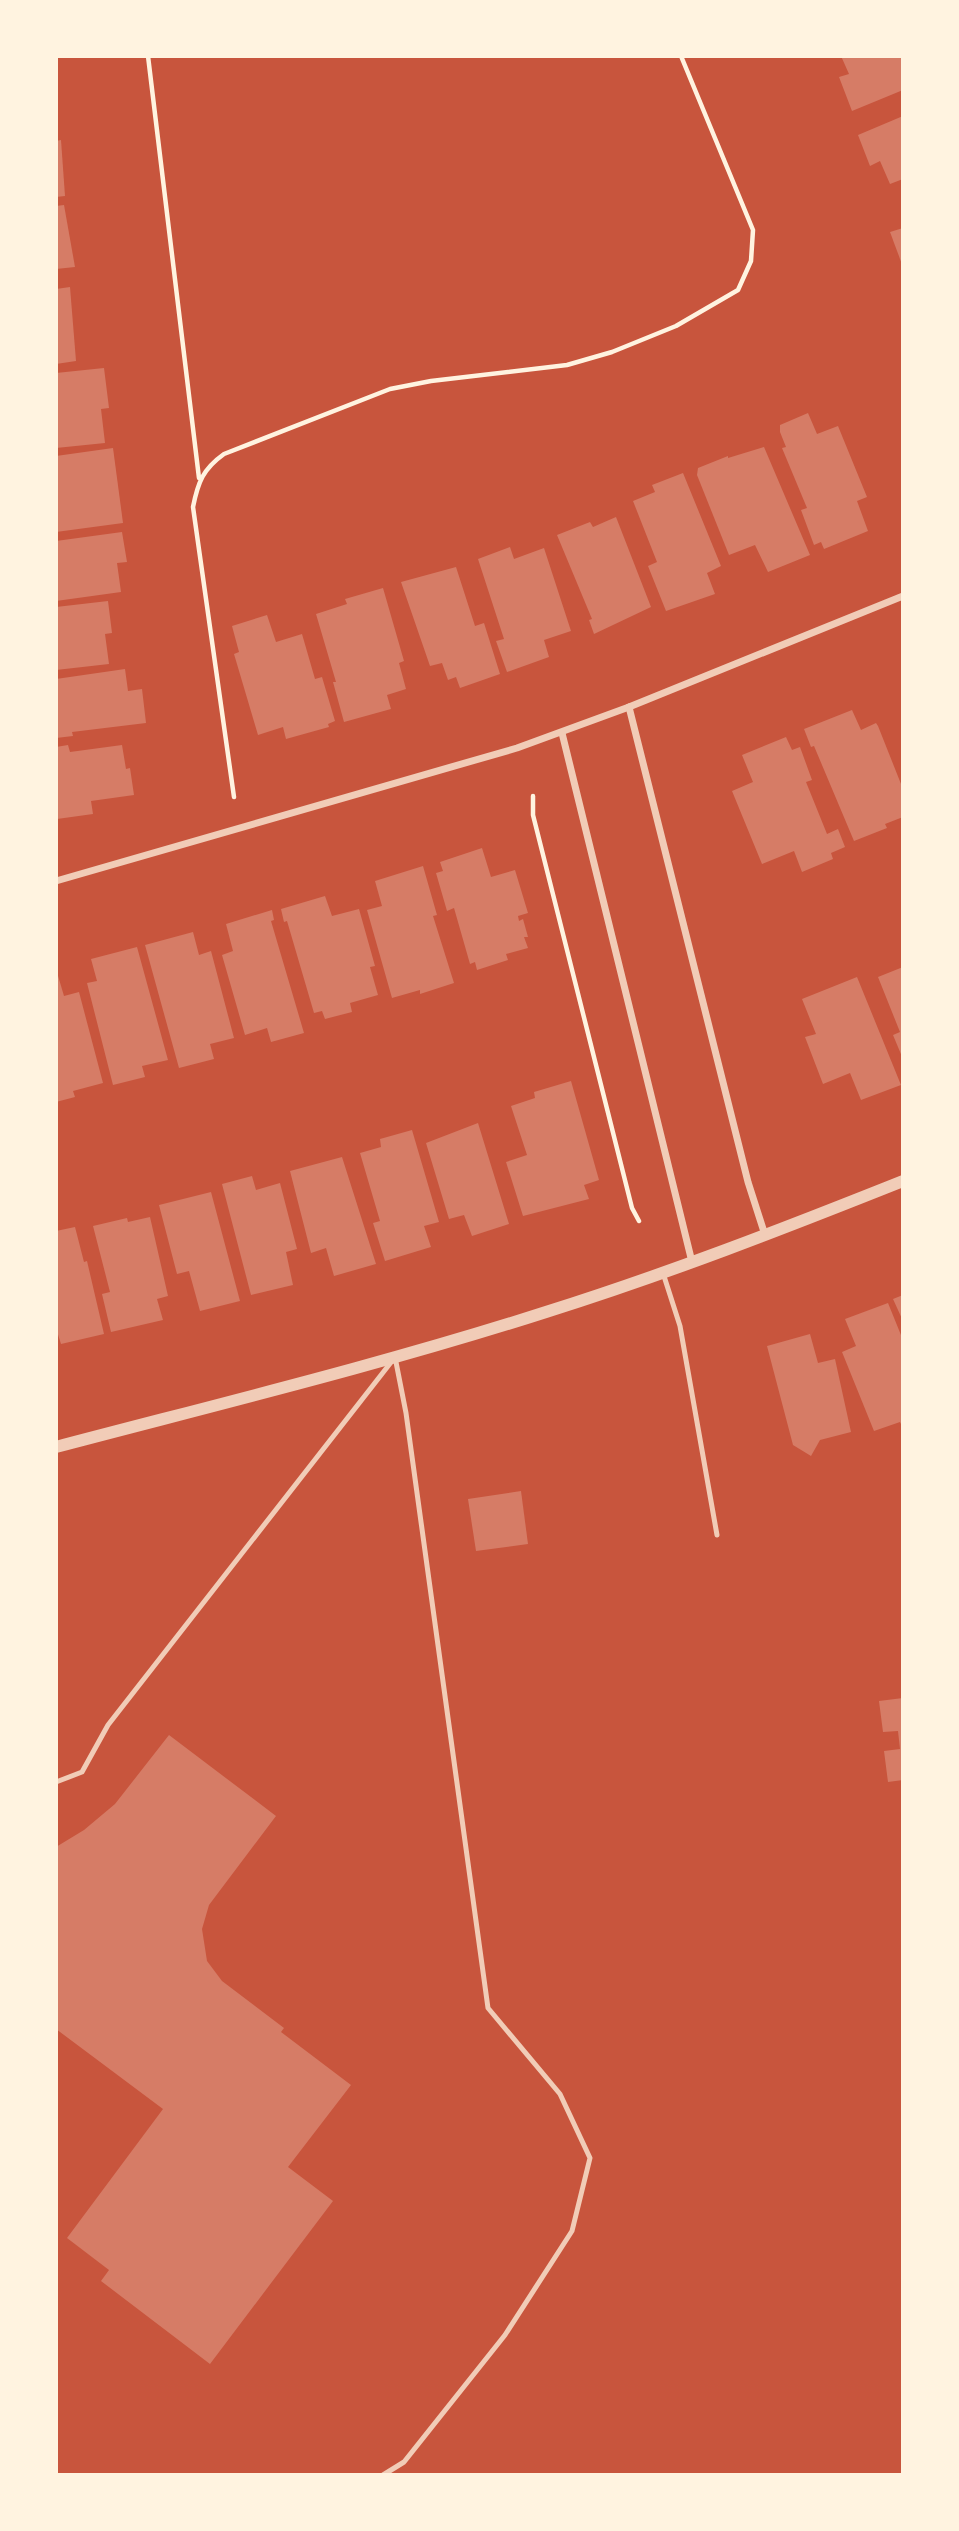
<svg xmlns="http://www.w3.org/2000/svg" width="959" height="2531" font-family="'Nunito Sans',sans-serif">
  <style>
    .building { fill: #d67c66 }
    .lines { fill: none; stroke-linecap: round; stroke-linejoin: round }
    .path { stroke: #fff3e0; stroke-width: 4.5 }
    .service { stroke: #f1ccb7; stroke-width: 5 }
    .minor { stroke: #f1ccb7; stroke-width: 7 }
    .tertiary { stroke: #f1ccb7; stroke-width: 12 }
  </style>
  <rect width="100%" height="100%" fill="#c8553d"/>
  <g class="building">
    <polygon points="841,56 903,56 903,90 852,111 839,77 849,74"/>
    <polygon points="903,116 903,179 890,184 880,161 870,166 858,135"/>
    <polygon points="61,140 65,196 56,197 56,141"/>
    <polygon points="64,205 75,267 56,269 56,206"/>
    <polygon points="903,228 903,267 890,232"/>
    <polygon points="70,287 76,361 56,364 56,289"/>
    <polygon points="104,368 109,408 101,409 105,443 56,448 56,373"/>
    <polygon points="808,413 817,434 838,426 867,497 857,501 868,531 824,549 821,542 814,545 801,510 807,508 782,448 786,447 780,432 780,425"/>
    <polygon points="764,447 810,555 768,572 755,545 729,555 697,475 698,468 728,456 728,458"/>
    <polygon points="113,448 123,523 56,532 56,456"/>
    <polygon points="683,473 721,566 707,573 715,594 666,611 648,566 657,562 633,501 655,492 652,485"/>
    <polygon points="616,517 651,607 594,634 589,620 592,619 557,535 590,522 593,527"/>
    <polygon points="122,532 127,562 117,563 121,592 56,601 56,541"/>
    <polygon points="510,547 514,559 544,548 571,631 544,640 549,657 507,672 496,641 504,639 478,559"/>
    <polygon points="456,567 475,626 484,623 500,674 460,688 456,677 448,680 442,663 430,666 401,582"/>
    <polygon points="383,588 404,661 399,663 406,689 387,695 391,709 344,722 333,682 336,682 316,614 347,604 345,599"/>
    <polygon points="108,601 112,633 105,634 109,664 56,670 56,607"/>
    <polygon points="267,615 276,642 302,634 315,679 322,677 335,721 328,724 329,727 286,739 283,727 258,735 234,654 239,652 232,626"/>
    <polygon points="125,669 128,691 142,689 146,723 72,732 73,736 56,738 56,679"/>
    <polygon points="852,710 861,730 876,723 878,726 903,789 903,817 885,824 887,828 854,841 814,746 811,747 804,729"/>
    <polygon points="786,737 792,750 800,747 812,780 806,782 827,834 838,829 845,847 831,853 833,859 802,872 794,851 762,864 732,791 753,782 742,755"/>
    <polygon points="68,745 70,752 122,745 126,769 130,768 134,795 91,801 93,814 57,819 56,747"/>
    <polygon points="482,848 491,877 515,870 528,913 518,916 519,921 523,919 528,937 524,937 528,948 506,954 508,960 477,970 475,962 470,964 454,908 447,911 436,873 443,871 440,862"/>
    <polygon points="423,866 437,915 433,916 454,983 420,994 420,990 392,998 367,910 382,906 375,881"/>
    <polygon points="325,896 332,916 359,909 375,966 370,967 378,995 350,1003 352,1012 325,1019 322,1011 314,1013 287,921 284,922 281,909"/>
    <polygon points="272,910 274,920 271,921 304,1033 271,1042 267,1028 245,1035 222,955 233,951 226,924"/>
    <polygon points="193,932 199,955 211,951 234,1038 210,1044 214,1059 179,1068 145,945"/>
    <polygon points="137,947 168,1060 142,1066 145,1077 113,1085 87,983 97,981 91,959"/>
    <polygon points="903,967 903,1059 893,1035 900,1032 878,977"/>
    <polygon points="56,969 64,996 79,992 103,1083 73,1091 75,1097 56,1102"/>
    <polygon points="857,977 901,1085 861,1100 850,1073 823,1084 805,1037 816,1034 802,999"/>
    <polygon points="571,1081 599,1180 584,1185 589,1199 523,1216 506,1162 527,1155 511,1106 535,1098 534,1092"/>
    <polygon points="478,1123 509,1224 472,1236 464,1215 449,1219 426,1143"/>
    <polygon points="412,1130 439,1222 424,1226 431,1247 385,1261 373,1223 380,1221 360,1153 381,1147 380,1139"/>
    <polygon points="342,1157 376,1264 334,1276 326,1248 311,1253 290,1171"/>
    <polygon points="252,1176 256,1190 280,1183 297,1249 286,1252 293,1285 251,1295 222,1184"/>
    <polygon points="211,1192 240,1301 200,1311 189,1271 177,1274 159,1205"/>
    <polygon points="150,1217 168,1296 157,1299 163,1320 111,1332 102,1294 110,1292 93,1226 127,1218 128,1222"/>
    <polygon points="75,1227 84,1262 87,1261 104,1334 61,1344 56,1328 56,1231"/>
    <polygon points="903,1295 903,1321 893,1299"/>
    <polygon points="888,1303 903,1340 903,1428 900,1422 874,1431 842,1352 856,1346 845,1319"/>
    <polygon points="810,1334 818,1363 835,1359 851,1432 820,1440 811,1456 793,1445 767,1346"/>
    <polygon points="521,1491 528,1544 476,1551 468,1499"/>
    <polygon points="903,1698 903,1780 888,1782 884,1751 900,1749 898,1731 883,1732 879,1701"/>
    <polygon points="169,1735 276,1816 209,1905 202,1929 207,1961 222,1981 284,2028 281,2032 351,2085 288,2167 333,2201 210,2364 101,2281 109,2270 67,2238 163,2109 56,2029 56,1847 84,1830 115,1804"/>
  </g>
  <g class="lines">
    <g class="path">
      <polyline points="148,56 199,478"/>
      <polyline points="533,796 533,815 632,1208 639,1221"/>
      <path d="M234 797 193 507C198 482 203 469 224 454L390 389 431 381 567 365 612 352 676 326 738 290 751 261 753 230 681 56"/>
    </g>
    <g class="service">
      <polyline points="663,1273 680,1326 717,1535"/>
      <polyline points="56,1782 82,1772 108,1725 392,1361"/>
      <polyline points="383,2475 404,2462 505,2335 572,2231 590,2158 560,2094 488,2008 406,1413 395,1357"/>
    </g>
    <g class="minor">
      <polyline points="629,707 748,1182 765,1235"/>
      <polyline points="562,733 692,1262"/>
      <polyline points="56,881 517,748 629,707 903,596"/>
    </g>
    <path class="tertiary" d="M56 1447C219 1404 384 1364 546 1312 667 1274 785 1228 903 1181"/>
  </g>
  <rect width="959" height="2531" fill="none" stroke="#fff3e0" stroke-width="116"/>
</svg>
